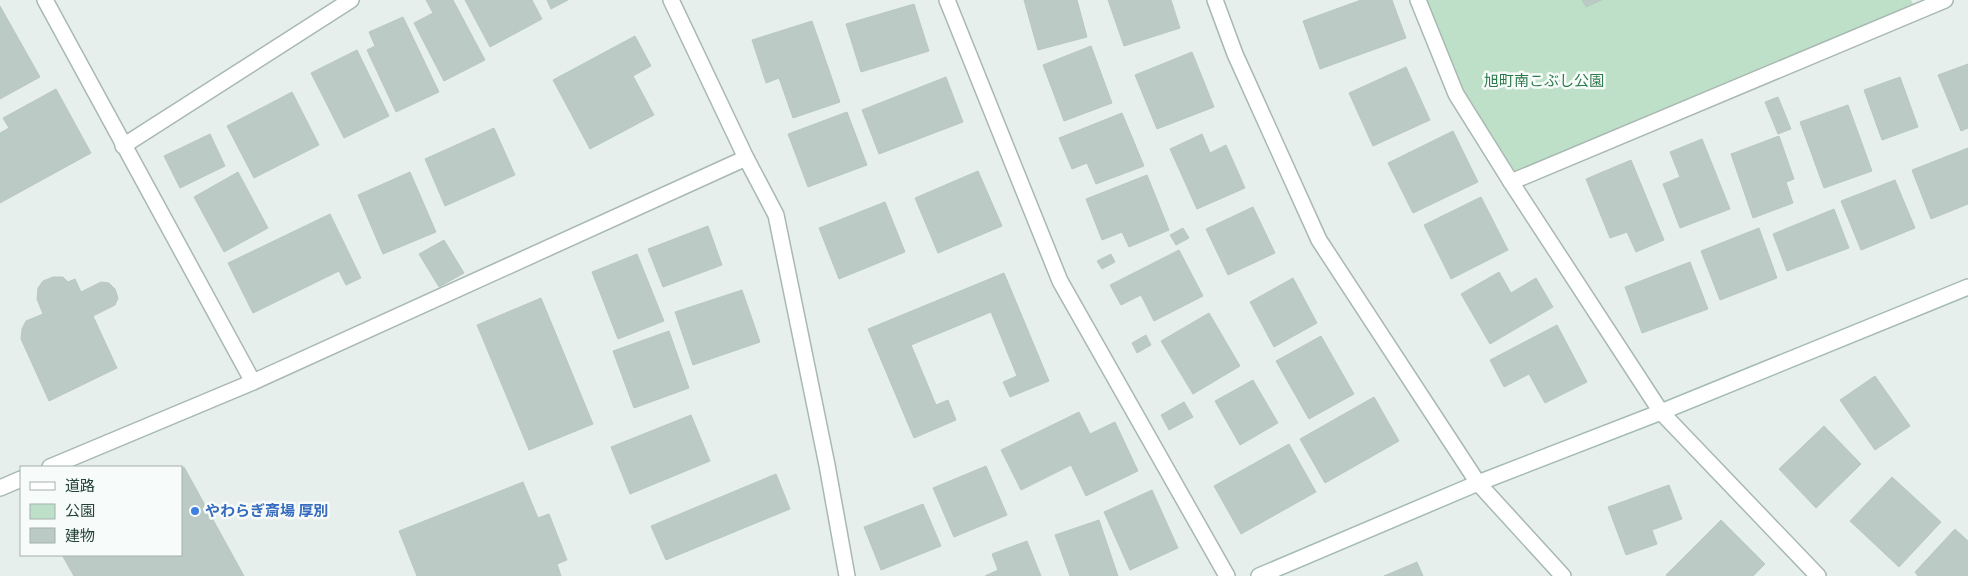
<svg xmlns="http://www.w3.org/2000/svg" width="1968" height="576" font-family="Signika,'Noto Sans JP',sans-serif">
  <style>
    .green { fill: #bfe0c8 }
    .building { fill: #bbcac4; stroke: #b8c9c2 }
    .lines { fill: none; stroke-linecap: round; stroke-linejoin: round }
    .street-casing { stroke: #a8b8b2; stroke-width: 18 }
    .secondary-casing { stroke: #a4bbb3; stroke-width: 18 }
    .street { stroke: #fff; stroke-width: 15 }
    .secondary { stroke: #fff; stroke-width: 15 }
    .shop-dot { fill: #3f7fe0; stroke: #f7fbf9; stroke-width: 2 }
    .labels { text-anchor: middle; stroke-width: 5; stroke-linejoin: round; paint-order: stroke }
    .park-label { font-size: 15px; fill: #2d7a4b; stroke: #f7fbf9 }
    .shop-label { font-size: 15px; font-weight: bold; fill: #366cbe; stroke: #f7fbf9; text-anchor: start }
  </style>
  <rect width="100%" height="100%" fill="#e6efeb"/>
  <polygon class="green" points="1418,0 1911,0 1917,12 1511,182 1456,94"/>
  <g class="building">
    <polygon points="426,0 453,0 485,60 444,81 414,23 433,13"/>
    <polygon points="465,0 532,0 542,19 490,47"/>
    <polygon points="547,0 568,0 551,9"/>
    <polygon points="1024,0 1077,0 1087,37 1038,50"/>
    <polygon points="1108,0 1171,0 1180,28 1124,46"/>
    <polygon points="1361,0 1392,0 1406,38 1320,69 1303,21"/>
    <polygon points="1582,0 1602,0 1586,7"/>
    <polygon points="914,4 929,51 861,72 846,24"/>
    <polygon points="0,6 40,77 0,99"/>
    <polygon points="403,17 439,92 396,112 367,50 375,46 369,32"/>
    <polygon points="812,21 840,102 793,118 779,78 766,83 752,40"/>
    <polygon points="635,36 651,66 633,76 654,115 590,149 553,80"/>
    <polygon points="1091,46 1112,103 1064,121 1043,65"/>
    <polygon points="357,50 389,116 344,138 311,73"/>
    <polygon points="1192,52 1214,107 1157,129 1135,75"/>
    <polygon points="1968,64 1968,128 1961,131 1938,75"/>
    <polygon points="1406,67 1430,120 1373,146 1349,93"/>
    <polygon points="946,77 963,122 879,154 862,110"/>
    <polygon points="1900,77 1918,127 1882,140 1864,90"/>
    <polygon points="56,89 91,153 0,203 0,133 9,128 3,118"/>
    <polygon points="292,92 319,145 254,178 227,126"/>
    <polygon points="1778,97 1791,129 1778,134 1765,102"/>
    <polygon points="1848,105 1872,171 1824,188 1800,122"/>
    <polygon points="847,112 867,165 808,187 788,134"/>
    <polygon points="1122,113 1144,166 1096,184 1087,163 1072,169 1059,138"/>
    <polygon points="494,128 515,175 445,206 425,159"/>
    <polygon points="1453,131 1478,182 1413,213 1388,163"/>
    <polygon points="210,134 225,166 180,188 164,156"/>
    <polygon points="1202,134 1210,153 1226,145 1245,188 1197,209 1170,149"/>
    <polygon points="1779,136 1794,179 1786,182 1793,203 1753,218 1731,154"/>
    <polygon points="1702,139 1730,209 1680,228 1663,184 1680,177 1670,152"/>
    <polygon points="1968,148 1968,204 1931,219 1912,170"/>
    <polygon points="1631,160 1664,240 1636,252 1627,232 1610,238 1586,179"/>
    <polygon points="978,171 1002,226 938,253 915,198"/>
    <polygon points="238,172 268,228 224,252 194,197"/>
    <polygon points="410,172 436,232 383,254 358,195"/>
    <polygon points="1147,175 1169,230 1129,247 1122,232 1102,240 1086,199"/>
    <polygon points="1895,180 1915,228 1861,250 1841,201"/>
    <polygon points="1481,197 1508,250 1451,279 1424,225"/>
    <polygon points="885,202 905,252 839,279 819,228"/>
    <polygon points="1253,207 1275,253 1228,275 1206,229"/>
    <polygon points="1834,209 1849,248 1787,271 1773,234"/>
    <polygon points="330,214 361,278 346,285 339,271 253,313 228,263"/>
    <polygon points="708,226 722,265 663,287 648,249"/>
    <polygon points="1183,228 1189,238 1176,245 1170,235"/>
    <polygon points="1759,228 1777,278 1720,300 1701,251"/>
    <polygon points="444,240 464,273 439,287 419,254"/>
    <polygon points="1179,250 1203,296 1154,321 1141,295 1121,305 1110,285"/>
    <polygon points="637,254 664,321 618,339 592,272"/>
    <polygon points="1111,254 1115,262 1102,269 1097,261"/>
    <polygon points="1690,262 1708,309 1642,333 1625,287"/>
    <polygon points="1499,272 1511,293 1536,278 1553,307 1490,344 1461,294"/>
    <polygon points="1004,273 1049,381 1010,397 1003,382 1017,376 991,312 911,345 936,405 948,400 956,420 914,438 868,329"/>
    <polygon points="53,277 63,277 68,282 75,279 81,292 101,282 109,283 115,289 118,298 115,305 93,316 117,368 49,401 21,339 22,329 26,321 43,314 37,299 38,288 43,281"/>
    <polygon points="1293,278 1317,323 1274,347 1250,302"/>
    <polygon points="742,290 760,342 693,365 675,312"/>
    <polygon points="541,298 593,424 529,450 477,325"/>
    <polygon points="1209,313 1240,366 1193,394 1161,341"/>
    <polygon points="1557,325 1587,382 1545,403 1529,374 1504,387 1490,360"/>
    <polygon points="669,331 689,388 634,408 613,351"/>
    <polygon points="1146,335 1151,345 1137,353 1132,343"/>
    <polygon points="1321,336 1354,394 1309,419 1276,361"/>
    <polygon points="1875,376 1910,426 1875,450 1840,400"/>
    <polygon points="1253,380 1278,423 1240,445 1215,401"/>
    <polygon points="1374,397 1399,441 1325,483 1300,439"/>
    <polygon points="1184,402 1193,417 1169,430 1161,415"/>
    <polygon points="1079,412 1090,434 1115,422 1138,471 1086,496 1071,465 1021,490 1001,450"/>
    <polygon points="691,415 710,461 630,494 611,447"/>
    <polygon points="1824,426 1861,464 1816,508 1779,469"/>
    <polygon points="1289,444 1316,492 1241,534 1214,486"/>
    <polygon points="986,466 1007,515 954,537 933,488"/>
    <polygon points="184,467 244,576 74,576 62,555 181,555 181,468"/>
    <polygon points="776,474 790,509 666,560 651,526"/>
    <polygon points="1892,477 1941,522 1899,567 1850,521"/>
    <polygon points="523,482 538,518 549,514 567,560 557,564 561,576 417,576 399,531"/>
    <polygon points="1669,485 1682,519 1652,530 1657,544 1626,555 1608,507"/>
    <polygon points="1152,490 1178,548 1130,570 1104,512"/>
    <polygon points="923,504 941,546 881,570 864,527"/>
    <polygon points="1099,520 1118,576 1070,576 1055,535"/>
    <polygon points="1721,520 1765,564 1753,576 1667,576 1666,575"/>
    <polygon points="1955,529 1968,541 1968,576 1918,576 1915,572"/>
    <polygon points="1027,541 1041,576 985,576 998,570 992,554"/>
    <polygon points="1417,562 1423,576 1384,576"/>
  </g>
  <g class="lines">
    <defs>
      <g id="street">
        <polyline points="45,0 253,382"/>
        <polyline points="671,0 746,158 776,215 827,465 847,576"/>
        <polyline points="947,0 1060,281 1227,576"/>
        <polyline points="1215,0 1235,54 1319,240 1478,483 1563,576"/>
        <polyline points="1418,0 1456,94 1511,182 1661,412 1818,576"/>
        <polyline points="123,146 351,0"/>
        <polyline points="1511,182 1945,0"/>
        <polyline points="50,467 253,382 746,158"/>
        <polyline points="0,488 21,479"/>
      </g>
      <polyline id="secondary" points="1259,576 1478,483 1661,412 1968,287"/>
    </defs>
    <use href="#street" class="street-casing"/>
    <use href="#secondary" class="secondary-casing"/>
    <use href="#street" class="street"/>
    <use href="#secondary" class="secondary"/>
  </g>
  <circle class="shop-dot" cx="195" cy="511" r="5"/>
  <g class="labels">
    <g class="park-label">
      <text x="1544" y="86">旭町南こぶし公園</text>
    </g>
    <g class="shop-label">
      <text x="205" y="516">やわらぎ斎場 厚別</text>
    </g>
  </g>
  <rect x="20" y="466" width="162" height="90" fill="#f7fbf9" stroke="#a3b1ad"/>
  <rect x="30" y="482" width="25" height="8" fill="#ffffff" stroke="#a3b1ad"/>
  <text x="65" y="491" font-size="15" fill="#24423a">道路</text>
  <rect x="30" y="504" width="25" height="15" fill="#bfe0c8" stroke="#a3b1ad"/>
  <text x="65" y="516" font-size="15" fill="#24423a">公園</text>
  <rect x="30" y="528" width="25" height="15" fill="#bbcac4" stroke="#a3b1ad"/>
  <text x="65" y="541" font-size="15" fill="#24423a">建物</text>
</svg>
